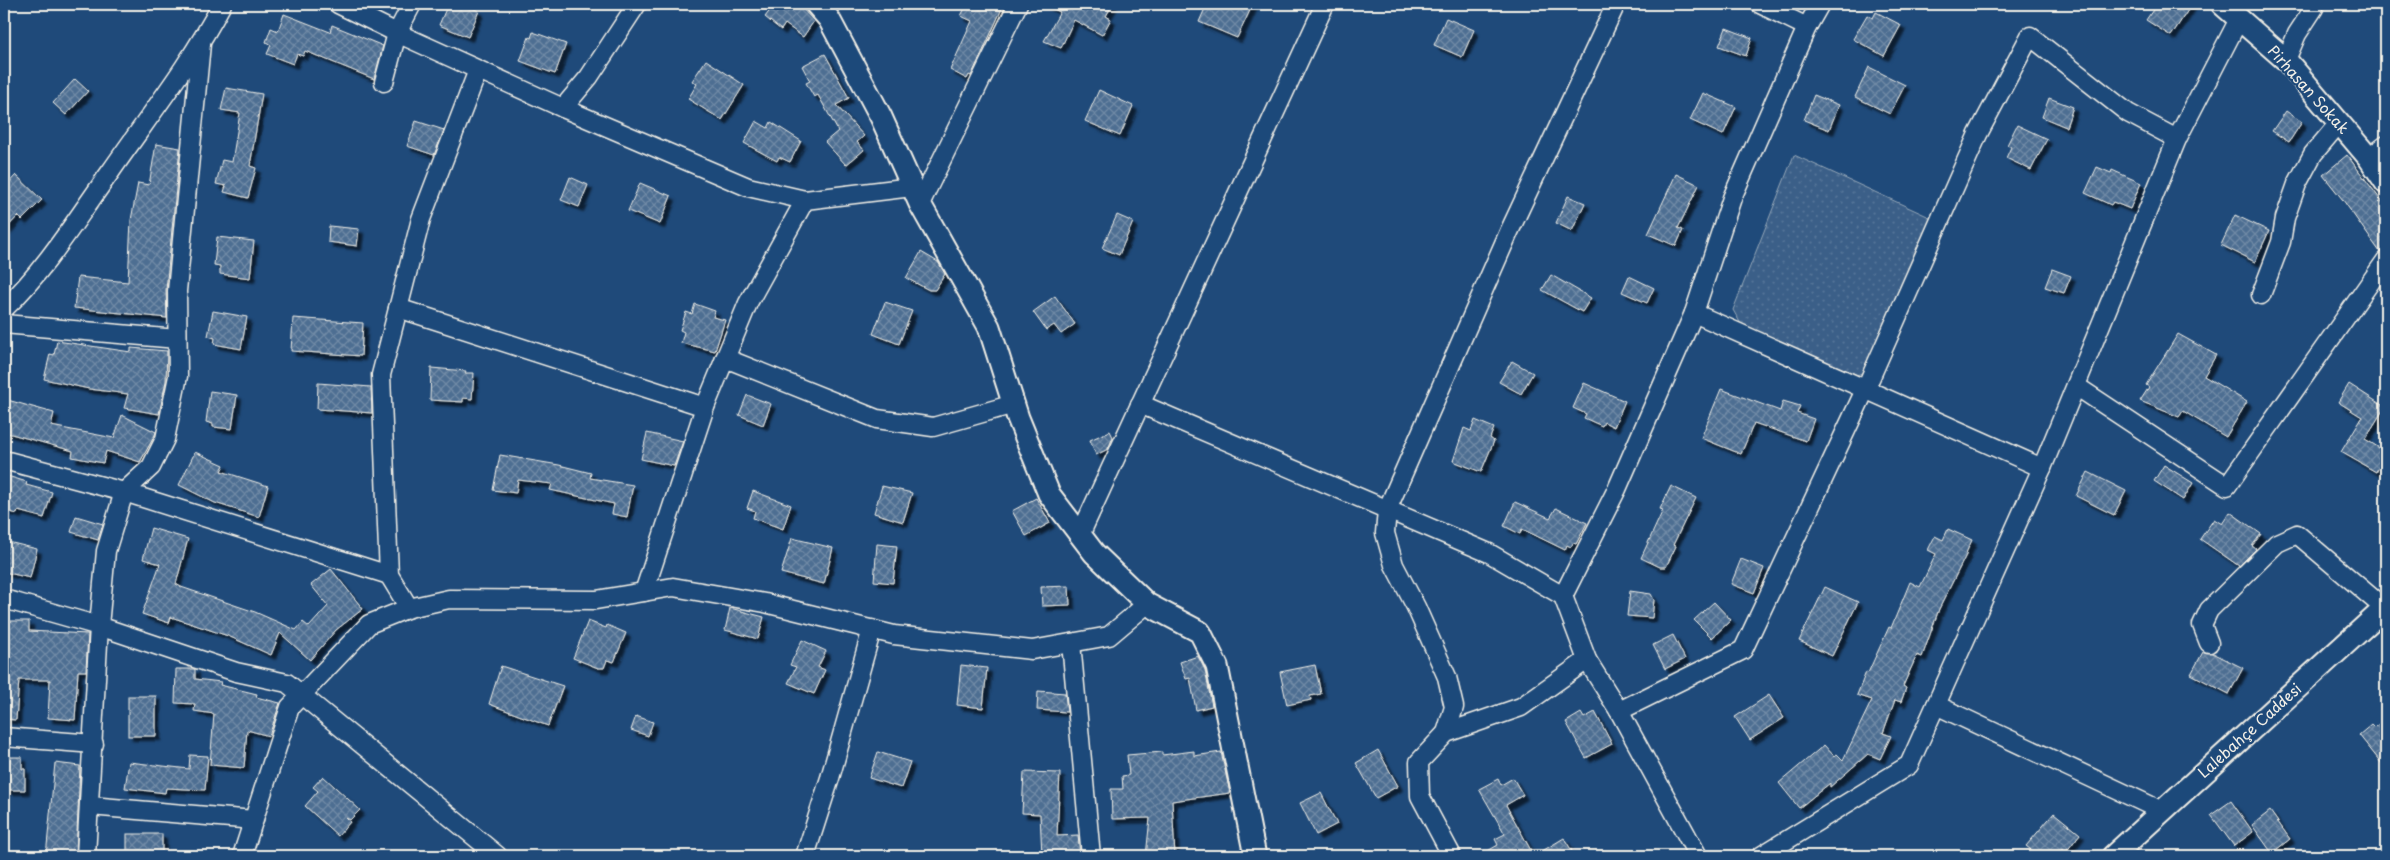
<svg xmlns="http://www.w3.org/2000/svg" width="2390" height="860" font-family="'Playpen Sans',sans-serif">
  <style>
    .park { fill: url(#park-dots); stroke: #97a8b8 }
    .building { fill: url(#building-cross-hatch); stroke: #f4f1e8; filter: url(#shadow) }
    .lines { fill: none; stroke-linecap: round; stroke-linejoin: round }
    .minor-casing { stroke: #f4f1e8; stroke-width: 21 }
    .tertiary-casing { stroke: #f4f1e8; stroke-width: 25 }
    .minor { stroke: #1f4a7a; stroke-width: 18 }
    .tertiary { stroke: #1f4a7a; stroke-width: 21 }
    .labels { text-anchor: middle; stroke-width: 4.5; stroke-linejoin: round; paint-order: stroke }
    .street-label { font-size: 15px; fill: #f4f1e8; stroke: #1f4a7a }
  </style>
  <defs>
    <pattern id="park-dots" width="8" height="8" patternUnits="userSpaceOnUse" patternTransform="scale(1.25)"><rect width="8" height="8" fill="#3a5f88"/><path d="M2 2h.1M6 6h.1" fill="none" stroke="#577699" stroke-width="1.8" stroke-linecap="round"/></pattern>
    <pattern id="building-cross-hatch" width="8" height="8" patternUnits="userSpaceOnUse" patternTransform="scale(1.25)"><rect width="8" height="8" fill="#4d6e92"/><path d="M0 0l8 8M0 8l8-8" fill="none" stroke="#708aa6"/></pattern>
    <filter id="shadow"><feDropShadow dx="4.5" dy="4.5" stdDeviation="1" flood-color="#0009"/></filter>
  </defs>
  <rect width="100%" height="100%" fill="#1f4a7a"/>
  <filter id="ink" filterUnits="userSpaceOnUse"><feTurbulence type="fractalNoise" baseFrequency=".02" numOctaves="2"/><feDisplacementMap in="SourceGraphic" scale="10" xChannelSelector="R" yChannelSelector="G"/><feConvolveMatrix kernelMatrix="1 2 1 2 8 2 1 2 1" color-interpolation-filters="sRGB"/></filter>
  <g filter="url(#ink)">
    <polygon class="park" points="1794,155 1936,220 1871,369 1857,375 1741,324 1733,310"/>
    <g class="building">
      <polygon points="448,4 461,4 479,11 468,37 439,25"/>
      <polygon points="775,4 798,4 814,21 803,37 785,24 781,30 765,17"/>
      <polygon points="967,4 1004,4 982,53 971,76 969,75 967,79 950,70 972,21 961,16"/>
      <polygon points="1044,4 1113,4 1106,16 1111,19 1102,35 1074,20 1061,48 1044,41 1060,12"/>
      <polygon points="1207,4 1253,4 1237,38 1199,22"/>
      <polygon points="2157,4 2192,4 2171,36 2146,20"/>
      <polygon points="1876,12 1901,25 1884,56 1853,39 1867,15 1873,18"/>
      <polygon points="284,14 330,32 332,25 383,46 374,79 305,51 303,56 297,54 293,64 267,54 271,45 266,42 271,28 278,31"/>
      <polygon points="1446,18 1474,30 1462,57 1434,45"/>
      <polygon points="1726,28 1752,38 1746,56 1719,46"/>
      <polygon points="533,32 566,44 555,74 520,61 529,37 531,38"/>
      <polygon points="825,54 849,98 836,105 864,136 857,142 864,150 846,165 825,142 838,131 818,95 814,97 806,83 810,81 802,66"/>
      <polygon points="706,60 744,85 722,120 688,99 697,84 692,81"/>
      <polygon points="1869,67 1905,85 1890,114 1855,97"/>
      <polygon points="75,79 88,91 66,115 53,103"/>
      <polygon points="226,88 262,94 250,166 256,168 248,198 224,192 226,186 216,184 222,160 232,162 240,113 221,110"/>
      <polygon points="1099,90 1133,106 1120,136 1085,121"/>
      <polygon points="1703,93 1736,107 1723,135 1690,120"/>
      <polygon points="1814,95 1839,105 1829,130 1804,120"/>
      <polygon points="2049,98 2073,107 2066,127 2042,117"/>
      <polygon points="2286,111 2302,122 2289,142 2272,131"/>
      <polygon points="416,121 444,130 434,155 407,146"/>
      <polygon points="756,121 768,128 771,122 801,141 790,162 779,157 777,161 744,143"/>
      <polygon points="2017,125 2047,139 2031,170 2006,158 2011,147 2007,145"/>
      <polygon points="156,144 180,148 166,290 167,318 74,308 78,277 128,282 131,220 138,183 149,185"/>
      <polygon points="2347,155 2386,207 2386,249 2380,252 2343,200 2323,175"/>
      <polygon points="2097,167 2111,173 2112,170 2141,183 2130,209 2113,202 2111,205 2085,193"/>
      <polygon points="1676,174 1699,185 1678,228 1683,230 1676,246 1648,234"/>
      <polygon points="16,175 42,200 22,220 18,216 4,231 4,188"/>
      <polygon points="570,177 588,185 579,207 561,200"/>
      <polygon points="640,183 671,196 660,224 628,211"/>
      <polygon points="1568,196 1585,203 1572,231 1556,223"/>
      <polygon points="1117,215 1133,222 1119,255 1102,248"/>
      <polygon points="2235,215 2269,231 2255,262 2221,245"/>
      <polygon points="329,226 359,229 357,246 328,242"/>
      <polygon points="217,237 254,241 250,278 220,274 220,266 214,265"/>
      <polygon points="921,252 938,262 945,274 935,290 929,290 906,278"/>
      <polygon points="2052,269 2071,276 2064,293 2045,287"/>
      <polygon points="1551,275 1591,298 1582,312 1542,290"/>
      <polygon points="1629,276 1654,288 1647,303 1622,292"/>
      <polygon points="1055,296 1075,324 1061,334 1054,325 1046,330 1033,312"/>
      <polygon points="885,302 912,311 899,344 873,334"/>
      <polygon points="695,304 715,311 713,317 725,320 715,351 681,343 684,332 680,330 686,312 692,314"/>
      <polygon points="213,311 247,317 241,349 214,344 215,338 208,336"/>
      <polygon points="293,318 363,323 361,356 291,351"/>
      <polygon points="2178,334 2216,355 2204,376 2247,402 2226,437 2183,411 2179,417 2140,401 2149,387 2146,385"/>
      <polygon points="57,341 131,352 131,348 167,351 166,381 159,414 124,408 128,394 89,389 44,379 50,354 54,355"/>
      <polygon points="1512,361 1533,373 1521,394 1499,382"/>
      <polygon points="431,368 466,371 465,373 474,373 472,399 463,398 463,402 430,400"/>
      <polygon points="318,383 371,387 372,413 317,409"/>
      <polygon points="1584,383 1625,401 1614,427 1604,422 1602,426 1584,418 1586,414 1573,408"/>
      <polygon points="2349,384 2385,407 2365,439 2386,452 2376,472 2341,452 2362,417 2338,402"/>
      <polygon points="1721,389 1780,411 1783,401 1800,406 1797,413 1814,419 1806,441 1754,423 1741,454 1701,438"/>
      <polygon points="210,391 237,395 232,429 213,427 213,424 206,422"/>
      <polygon points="747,395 771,404 763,425 739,415"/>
      <polygon points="4,399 54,413 51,426 114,438 122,415 156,432 155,435 140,462 106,451 103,463 72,457 73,451 4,432"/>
      <polygon points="1475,420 1494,428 1490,438 1494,441 1481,472 1453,461 1464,428 1471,431"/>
      <polygon points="1110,431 1113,437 1108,449 1096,455 1090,440"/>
      <polygon points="647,433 683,441 674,466 641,459"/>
      <polygon points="195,452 224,465 221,471 268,486 259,517 215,503 179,485"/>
      <polygon points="500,455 559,465 591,473 590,478 633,485 627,517 612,514 614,504 550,490 552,484 518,480 516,493 493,490"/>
      <polygon points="2164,465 2193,483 2183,500 2154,481"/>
      <polygon points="2088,472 2126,491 2114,515 2076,496"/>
      <polygon points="4,475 27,482 26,485 52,492 44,518 18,511 17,514 4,510"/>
      <polygon points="882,486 912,493 903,522 874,513"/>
      <polygon points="1671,486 1696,498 1673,545 1676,546 1666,567 1660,567 1641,558 1663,510 1660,509"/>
      <polygon points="753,491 791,505 783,529 753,518 755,511 747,508"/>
      <polygon points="1036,498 1050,523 1026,536 1012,511"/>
      <polygon points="1515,502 1550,518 1556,508 1587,523 1576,544 1573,543 1571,547 1567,545 1565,550 1522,529 1520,534 1504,526"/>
      <polygon points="2230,512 2261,534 2252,546 2256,549 2239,566 2200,539 2214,519 2222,524"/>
      <polygon points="76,516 103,524 98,540 71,532"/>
      <polygon points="151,528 188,539 176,584 181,587 255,612 296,630 303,622 309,627 328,606 311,585 331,569 363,609 336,630 310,660 280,633 271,655 228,636 171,617 169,623 142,614 160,564 143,559"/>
      <polygon points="1948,529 1972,540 1966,553 1967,553 1939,609 1922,657 1917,655 1903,686 1906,688 1901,702 1895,700 1883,733 1891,736 1880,759 1868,754 1830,787 1830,783 1799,808 1779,783 1824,745 1834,756 1837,754 1843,760 1872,700 1857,695 1866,672 1868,673 1889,627 1891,628 1910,582 1920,587 1936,554 1928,550 1935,536 1943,540"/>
      <polygon points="792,538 833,548 824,584 781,573"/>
      <polygon points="4,541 37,549 30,578 4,572"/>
      <polygon points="877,544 897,546 893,583 874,581"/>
      <polygon points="1741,559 1764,568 1754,593 1731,584"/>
      <polygon points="1069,586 1070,605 1042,606 1041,587"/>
      <polygon points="1825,587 1858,602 1832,656 1799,641"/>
      <polygon points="1630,591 1651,594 1654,600 1652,618 1627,616"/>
      <polygon points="1714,602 1731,620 1712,638 1694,620"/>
      <polygon points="730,608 764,617 758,639 725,630"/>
      <polygon points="6,621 29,621 29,631 88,634 86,671 78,671 75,720 48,718 50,680 19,680 16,720 4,719"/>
      <polygon points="588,621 606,628 607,625 626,633 614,662 607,660 604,668 598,668 573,658"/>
      <polygon points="1673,635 1685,659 1665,669 1653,645"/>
      <polygon points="802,640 826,651 818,667 825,670 814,694 788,683 796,667 790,665"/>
      <polygon points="2203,652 2213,653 2243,668 2229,694 2191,674"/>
      <polygon points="1198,656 1205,670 1212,706 1196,710 1190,678 1186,679 1180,662"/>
      <polygon points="961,665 987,668 983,708 957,705"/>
      <polygon points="1315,665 1321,694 1310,696 1311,700 1287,705 1280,672"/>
      <polygon points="501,666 563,686 548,726 489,704"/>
      <polygon points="176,669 195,669 195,679 221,682 220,685 257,694 256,697 280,703 269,736 247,730 244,768 210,765 214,714 194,711 195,704 175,703"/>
      <polygon points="1038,691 1065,693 1067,712 1037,710"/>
      <polygon points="1769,695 1784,718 1750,740 1735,717"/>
      <rect x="128" y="696" width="28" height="40"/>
      <polygon points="1595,712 1612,744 1586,758 1566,722 1581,713 1584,718"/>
      <polygon points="636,716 653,722 648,736 631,730"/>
      <polygon points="2386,719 2386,769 2359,735 2372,724 2375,727"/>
      <polygon points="1378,750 1398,786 1376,798 1356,763"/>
      <polygon points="1194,751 1194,756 1221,752 1230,793 1172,801 1175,856 1146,856 1150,818 1112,819 1111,789 1123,789 1122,776 1129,775 1127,755 1162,752 1162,755"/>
      <polygon points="878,752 910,762 901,788 869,778"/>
      <polygon points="190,755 208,756 205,790 166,788 165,793 125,788 129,762 189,769"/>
      <polygon points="4,757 22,757 22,769 25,769 25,790 4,790"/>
      <polygon points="55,763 80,766 76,856 46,856"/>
      <polygon points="1024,772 1060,773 1057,836 1078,835 1080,856 1042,856 1040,814 1022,813"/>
      <polygon points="323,776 360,810 350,820 346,818 350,822 338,836 305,806 318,791 313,787"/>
      <polygon points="1513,778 1523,795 1506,805 1534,856 1564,838 1575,856 1479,856 1498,845 1495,839 1505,834 1479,789 1498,779 1501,785"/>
      <polygon points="1321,793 1337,824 1316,835 1300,803"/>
      <polygon points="2231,801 2253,832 2234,846 2211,815"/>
      <polygon points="2270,811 2290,839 2272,853 2252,825"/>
      <polygon points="2054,813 2080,834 2066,852 2063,849 2057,856 2039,856 2026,846"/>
      <rect x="127" y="834" width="35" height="22"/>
    </g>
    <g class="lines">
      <defs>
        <g id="minor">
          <polyline points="338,4 397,33 563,108 589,77 637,4"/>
          <polyline points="1760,4 1807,27"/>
          <polyline points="2286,60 2297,34 2314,8"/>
          <polyline points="384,82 397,33 412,4"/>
          <polyline points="563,108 748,187 805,200"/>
          <polyline points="2369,158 2386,145"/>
          <polyline points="920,204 1018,4"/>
          <polyline points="2261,295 2281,242 2285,218 2297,184 2313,154 2339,123"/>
          <polyline points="398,308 705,407"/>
          <path d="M4 309C46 269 77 218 111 171 149 116 191 63 222 4"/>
          <polyline points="1694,313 2042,468"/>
          <polyline points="4,324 177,339"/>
          <polyline points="725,358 877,419 933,427 1014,404"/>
          <polyline points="2076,386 2227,486 2386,260"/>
          <polyline points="1140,404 1489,553 1563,596 1587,660 1619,711 1698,856"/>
          <polyline points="4,460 124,492 389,575"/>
          <polyline points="1080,535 1325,4"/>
          <polyline points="644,592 705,407 748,303 805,200 912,187"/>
          <polyline points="1563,596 1617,489 1694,313 1732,198 1807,27 1820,4"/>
          <polyline points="4,599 99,626 236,672 287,683 498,856"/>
          <polyline points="409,608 389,575 381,375 421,219 478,70"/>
          <polyline points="1071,643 1091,856"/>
          <polyline points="2209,643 2202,625 2209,610 2277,543 2297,534 2384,608"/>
          <polyline points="1936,705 2162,811"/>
          <polyline points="1619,711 1743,650 1865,390 1978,134 2030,36 2128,113 2177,139"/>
          <polyline points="1446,733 1454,707 1447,677 1416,607 1394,565 1385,533 1387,510 1509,232 1616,4"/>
          <polyline points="4,737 94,744"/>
          <polyline points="90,806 254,820"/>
          <polyline points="86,856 99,626 106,551 124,492 151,467 165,439 178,376 177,291 201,44"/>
          <polyline points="242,856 290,707 369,624 409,608 449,599 596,600 673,587 765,603 894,635 1032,650 1109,636 1147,604"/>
          <polyline points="805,856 830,778 872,629"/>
          <polyline points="1452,856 1420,796 1419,762 1446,733 1521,707 1587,660"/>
          <polyline points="1761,856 1909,765 2042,468 2177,139 2239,19"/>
        </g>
        <g id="tertiary">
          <polyline points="816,4 829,19 881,117 920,204 989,327 1018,418 1049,494 1094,553 1147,604 1200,632 1217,666 1255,856"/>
          <polyline points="2222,4 2286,60 2369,158 2386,183"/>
          <polyline points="2113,856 2386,607"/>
        </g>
      </defs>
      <use href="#minor" class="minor-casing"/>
      <use href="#tertiary" class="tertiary-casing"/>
      <use href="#minor" class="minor"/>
      <use href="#tertiary" class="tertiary"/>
    </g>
  </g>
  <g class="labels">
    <g class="street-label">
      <text transform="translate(2308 90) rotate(48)" y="5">Pirhasan Sokak</text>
      <text transform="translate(2250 731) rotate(-42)" y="5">Lalebahçe Caddesi</text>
    </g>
  </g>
  <rect width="2390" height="860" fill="none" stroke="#1f4a7a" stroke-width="20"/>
  <rect x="10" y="10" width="2370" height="840" fill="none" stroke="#f4f1e8" stroke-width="2" filter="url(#ink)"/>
</svg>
